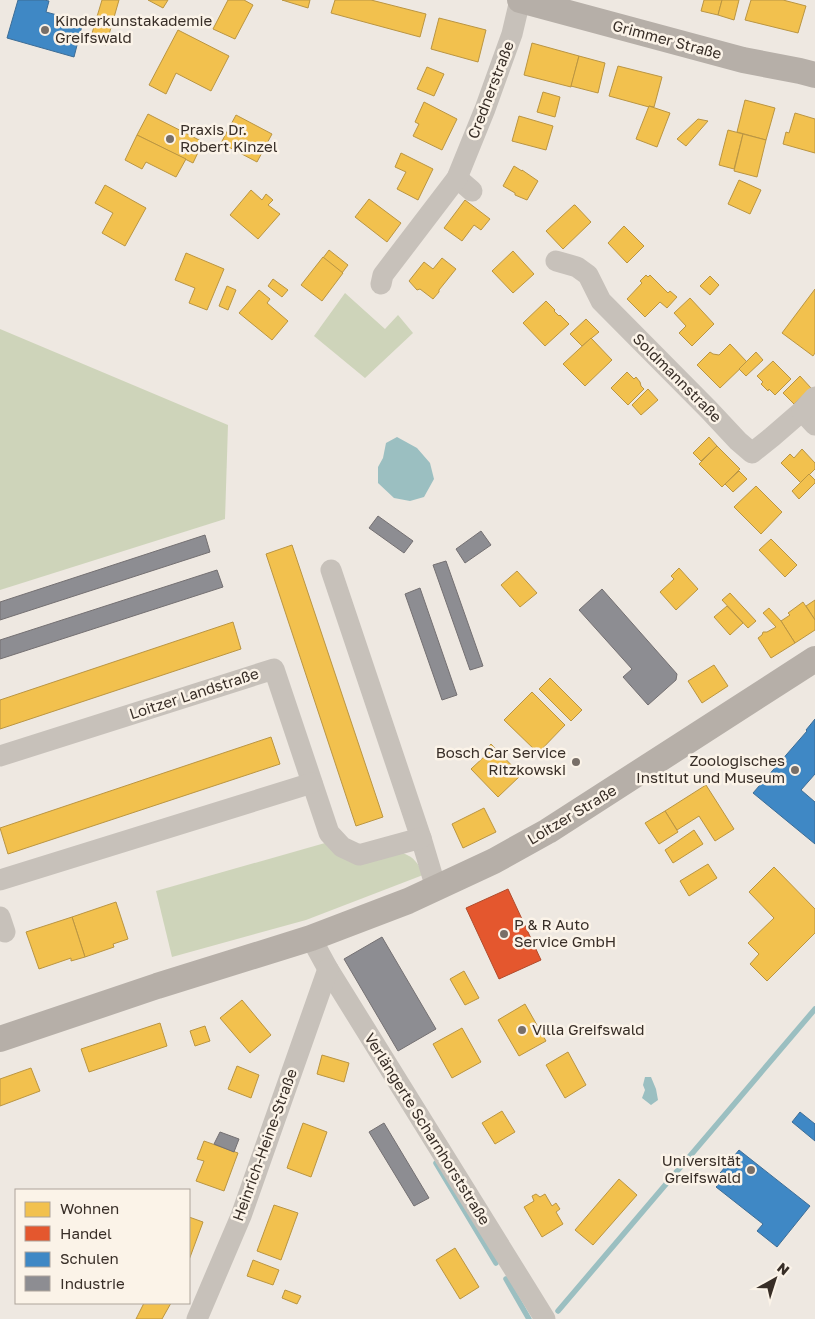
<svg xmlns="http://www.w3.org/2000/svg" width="815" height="1319" font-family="'Golos Text',sans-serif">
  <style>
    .green { fill: #ced4ba }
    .water { fill: #9bbfc1 }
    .homes { fill: #f2c14e; stroke: #ba9542 }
    .shops { fill: #e4572e; stroke: #b04b2c }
    .schools { fill: #3f88c5; stroke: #3d6d96 }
    .industry { fill: #8d8d92; stroke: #747072 }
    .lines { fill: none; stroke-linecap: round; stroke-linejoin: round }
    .stream { stroke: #9bbfc1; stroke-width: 5.5 }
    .minor { stroke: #c7c1ba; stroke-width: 21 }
    .major { stroke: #b6afa8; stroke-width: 26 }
    .poi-dot { fill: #786f68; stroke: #fbf3e8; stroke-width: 2 }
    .labels { text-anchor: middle; stroke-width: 5; stroke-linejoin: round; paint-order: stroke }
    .poi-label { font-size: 15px; fill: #382e27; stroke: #fbf3e8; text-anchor: start }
    .street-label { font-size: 15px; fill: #382e27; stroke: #fbf3e8 }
  </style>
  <rect width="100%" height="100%" fill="#eee8e1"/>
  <g class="green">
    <polygon points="345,293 385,329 398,315 413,333 365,378 314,336"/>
    <polygon points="0,329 228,425 225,519 0,590"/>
    <path d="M332 841 403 853C415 858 418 863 423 875L306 920 172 957 156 891Z"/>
  </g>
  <g class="water">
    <polygon points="397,437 417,448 430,463 434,479 424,497 410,501 394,498 378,483 378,467 383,458 386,443"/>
    <polygon points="645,1077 651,1077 656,1089 658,1100 651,1105 642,1098 645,1090 643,1085"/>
  </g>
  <g class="homes">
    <polygon points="102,0 119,0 106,45 90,40"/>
    <polygon points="148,0 168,0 163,8"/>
    <polygon points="228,0 244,0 253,5 235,39 213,29"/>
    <polygon points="282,0 310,0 308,8"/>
    <polygon points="335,0 371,0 426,14 420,37 331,13"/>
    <polygon points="704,0 722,0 718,15 701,11"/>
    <polygon points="722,0 739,0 734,20 718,15"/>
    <polygon points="751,0 783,0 806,6 798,33 745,20"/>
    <polygon points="439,18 486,30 478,62 431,49"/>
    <polygon points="178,30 229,56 211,91 176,73 166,94 149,85"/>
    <polygon points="532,43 579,56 571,87 524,75"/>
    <polygon points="579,56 605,63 598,93 571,86"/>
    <polygon points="618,66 662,77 654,107 649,106 649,107 609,96"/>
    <polygon points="427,67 444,74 434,96 417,89"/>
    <polygon points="543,92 560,97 555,117 537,112"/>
    <polygon points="745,100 775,108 766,140 737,132"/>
    <polygon points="424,102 457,119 442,150 413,136 419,124 415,122"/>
    <polygon points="649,106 670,113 657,147 636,139"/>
    <polygon points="795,113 815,119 815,153 783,144 786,132 789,133"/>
    <polygon points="148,114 203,142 193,163 137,135"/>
    <polygon points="236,115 272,134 257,162 221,143"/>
    <polygon points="519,116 553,126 546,150 512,141"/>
    <polygon points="698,119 708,121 686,146 677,139"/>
    <polygon points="728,130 743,134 734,169 719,165"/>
    <polygon points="743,134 766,140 757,177 734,171"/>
    <polygon points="137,135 186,159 176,177 146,162 142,169 125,160"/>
    <polygon points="401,153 433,169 418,200 397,189 406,172 395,167"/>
    <polygon points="514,166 522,171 522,170 538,181 527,200 515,195 515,193 503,186"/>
    <polygon points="739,180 761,190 750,214 728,204"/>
    <polygon points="105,185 146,208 125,246 102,233 113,213 95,203"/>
    <polygon points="251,190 262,200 266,194 273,200 268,205 280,214 258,239 230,215"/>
    <polygon points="369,199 401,223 387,242 355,217"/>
    <polygon points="465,200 490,219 481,230 474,225 462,241 444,228"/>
    <polygon points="574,205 575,205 591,222 563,249 546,231"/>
    <polygon points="624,226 644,246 627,263 608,243"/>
    <polygon points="329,250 348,265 342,273 323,258"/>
    <polygon points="513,251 534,274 513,293 492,271"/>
    <polygon points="186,253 224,269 207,310 189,303 195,288 175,280"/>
    <polygon points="323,257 343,273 322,301 301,285"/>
    <polygon points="442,258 456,269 439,290 439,292 433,299 420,289 417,290 409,281 424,262 433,269"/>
    <polygon points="646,275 648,277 650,275 668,293 670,291 677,297 667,308 660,302 645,317 627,299 642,283 640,281"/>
    <polygon points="710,276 719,285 710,295 700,286"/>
    <polygon points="273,279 288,290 282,297 268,286"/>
    <polygon points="227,286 236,290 228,310 219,306"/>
    <polygon points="815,289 815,353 813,356 782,333"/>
    <polygon points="259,290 270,299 267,303 288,321 272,340 239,313"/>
    <polygon points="690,298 714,324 692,346 679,333 686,326 674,313"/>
    <polygon points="546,301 555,310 554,311 559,316 560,315 569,324 545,346 523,323"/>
    <polygon points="586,319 599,332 582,346 570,334"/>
    <polygon points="591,338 612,360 585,386 563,364"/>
    <polygon points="730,344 747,362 720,388 697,365 710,352 713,354 719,355"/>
    <polygon points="756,352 763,360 746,376 739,369"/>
    <polygon points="773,361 791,379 775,395 769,389 768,391 761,384 763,382 757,376"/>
    <polygon points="627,372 634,379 636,377 640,382 641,386 644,389 628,405 611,388"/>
    <polygon points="800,376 811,388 794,404 783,393"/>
    <polygon points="648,389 658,400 641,415 632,405"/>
    <polygon points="709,437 717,446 701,461 693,453"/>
    <polygon points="717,446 740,469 722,487 699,464"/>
    <polygon points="802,449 815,463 815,469 801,483 781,463 790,454 794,458"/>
    <polygon points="739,471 747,479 733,492 725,484"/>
    <polygon points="809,474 815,480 815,483 799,499 792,491"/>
    <polygon points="756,486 782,512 761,534 734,507"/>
    <polygon points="771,539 797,565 785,577 759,550"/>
    <polygon points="292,545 383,817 356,826 266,554"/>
    <polygon points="679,568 698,589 676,610 660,592 674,579 671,576"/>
    <polygon points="517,571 537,593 520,607 501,585"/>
    <polygon points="730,593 756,621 748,628 722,600"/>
    <polygon points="815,600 815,620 806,606"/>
    <polygon points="803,602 815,620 815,630 795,643 781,621 790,615 788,613"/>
    <polygon points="727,606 743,623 730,635 714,617"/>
    <polygon points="769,608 781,621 795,643 771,658 758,638 762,635 763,632 767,632 776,627 763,613"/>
    <polygon points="233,622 241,649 0,729 0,700"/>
    <polygon points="714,665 728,686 702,703 688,681"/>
    <polygon points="550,678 582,710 571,721 539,689"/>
    <polygon points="532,692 565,725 538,753 504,720"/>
    <polygon points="271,737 280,764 8,854 0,828"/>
    <polygon points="491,744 521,775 498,797 471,769 486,755 483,752"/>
    <polygon points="706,785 734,829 715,841 699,816 677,830 665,811"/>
    <polygon points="484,808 496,832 463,848 452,824"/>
    <polygon points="665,811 678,832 659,844 645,823"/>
    <polygon points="694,830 703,844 673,863 665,850"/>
    <polygon points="708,864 717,878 689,896 680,881"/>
    <polygon points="774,867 815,909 815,933 767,981 750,964 759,954 748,943 774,918 749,892"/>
    <polygon points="116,902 128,939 113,944 114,947 85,957 72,917"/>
    <polygon points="72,917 85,957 71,961 71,958 39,969 26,932"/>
    <polygon points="464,971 479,998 465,1005 450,979"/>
    <polygon points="242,1000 271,1035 250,1053 220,1018"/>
    <polygon points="525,1004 546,1041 519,1056 498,1020"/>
    <polygon points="160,1023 167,1046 89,1072 81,1049"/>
    <polygon points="205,1026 210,1041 195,1046 190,1031"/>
    <polygon points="462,1028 481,1062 452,1078 433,1044"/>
    <polygon points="568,1052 586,1085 565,1098 546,1065"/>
    <polygon points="322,1055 349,1063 344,1082 317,1074"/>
    <polygon points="237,1066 259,1075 251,1098 228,1089"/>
    <polygon points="31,1068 40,1091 0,1106 0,1079"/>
    <polygon points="502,1111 515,1132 495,1144 482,1123"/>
    <polygon points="303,1123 327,1132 311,1177 287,1168"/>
    <polygon points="204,1141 238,1153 224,1191 196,1181 204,1161 197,1159"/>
    <polygon points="619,1179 637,1195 593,1245 575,1230"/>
    <polygon points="536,1194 540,1197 545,1194 552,1206 556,1203 560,1209 556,1212 563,1224 542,1237 524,1207 534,1201 532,1196"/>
    <polygon points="274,1205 298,1213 281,1260 257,1251"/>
    <polygon points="189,1217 203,1222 189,1260"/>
    <polygon points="455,1248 479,1287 460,1299 436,1260"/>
    <polygon points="253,1260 279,1270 273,1285 247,1276"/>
    <polygon points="285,1290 301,1296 297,1304 282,1298"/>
    <polygon points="144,1303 171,1303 162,1319 136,1319"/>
  </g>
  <polygon class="shops" points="508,889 541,960 499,979 466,908"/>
  <g class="schools">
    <polygon points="18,0 44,0 49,1 46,12 83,22 74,57 7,38"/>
    <polygon points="815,719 815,774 801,790 815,802 815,844 753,793 807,731 806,730"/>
    <polygon points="800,1112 815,1124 815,1141 792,1122"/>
    <polygon points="739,1150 810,1206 777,1247 757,1231 763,1224 716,1187 721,1182 716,1178"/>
  </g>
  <g class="industry">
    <polygon points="378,516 413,541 404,553 369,528"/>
    <polygon points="481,531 491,545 465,563 456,549"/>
    <polygon points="205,535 210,552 0,620 0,602"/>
    <polygon points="446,561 483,666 470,670 433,565"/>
    <polygon points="217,570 223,587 0,659 0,640"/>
    <polygon points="420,588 457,695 442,700 405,594"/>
    <polygon points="602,589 677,674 676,680 648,705 623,677 632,669 579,610"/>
    <polygon points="382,937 436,1029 398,1051 344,959"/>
    <polygon points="384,1123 429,1198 414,1206 369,1132"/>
    <polygon points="220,1132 239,1139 234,1152 214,1144"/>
  </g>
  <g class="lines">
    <g class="stream">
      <polyline points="436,1163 496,1263"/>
      <polyline points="506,1279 529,1319"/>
      <polyline points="558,1311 815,1009"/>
    </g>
    <g class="minor">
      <polyline points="457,178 472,191"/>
      <polyline points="556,261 577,267 588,275 601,301 709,410 738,441 752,453 772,437 802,411 815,425"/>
      <polyline points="381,284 383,275 457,178 485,109 512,34 520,0"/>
      <polyline points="802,411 815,397"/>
      <polyline points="331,570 421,838 436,888"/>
      <polyline points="0,756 274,669 329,833 342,847 359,855 421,838"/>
      <polyline points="0,880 312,783"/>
      <polyline points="0,917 5,932"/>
      <polyline points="311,938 328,969 545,1319"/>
      <polyline points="197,1319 241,1216 328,969"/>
    </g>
    <g class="major">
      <polyline points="520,0 743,60 800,71 815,75"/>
      <polyline points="0,1039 157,986 311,938 408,901 436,888 494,861 548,831 815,659"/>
    </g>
  </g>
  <g class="poi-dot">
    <circle cx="45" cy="30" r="5"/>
    <circle cx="170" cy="139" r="5"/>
    <circle cx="576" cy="762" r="5"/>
    <circle cx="795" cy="770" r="5"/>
    <circle cx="504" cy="934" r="5"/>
    <circle cx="522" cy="1030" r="5"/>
    <circle cx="751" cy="1170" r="5"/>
  </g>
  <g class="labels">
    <g class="poi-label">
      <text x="55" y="26">Kinderkunstakademie<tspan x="55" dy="17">Greifswald</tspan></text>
      <text x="180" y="135">Praxis Dr.<tspan x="180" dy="17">Robert Kinzel</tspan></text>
      <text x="566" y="758" text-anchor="end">Bosch Car Service<tspan x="566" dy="17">Ritzkowski</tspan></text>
      <text x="785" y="766" text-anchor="end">Zoologisches<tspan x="785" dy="17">Institut und Museum</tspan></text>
      <text x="514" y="930">P &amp; R Auto<tspan x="514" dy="17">Service GmbH</tspan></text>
      <text x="532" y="1035">Villa Greifswald</text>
      <text x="741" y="1166" text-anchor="end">Universität<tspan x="741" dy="17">Greifswald</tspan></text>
    </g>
    <g class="street-label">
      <text transform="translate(667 40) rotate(15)" y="5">Grimmer Straße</text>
      <text transform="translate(491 90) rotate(-69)" y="5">Crednerstraße</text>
      <text transform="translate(677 378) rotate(45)" y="5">Soldmannstraße</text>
      <text transform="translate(194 694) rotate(-18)" y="5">Loitzer Landstraße</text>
      <text transform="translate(572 815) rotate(-31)" y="5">Loitzer Straße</text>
      <text transform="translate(427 1129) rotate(58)" y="5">Verlängerte Scharnhorststraße</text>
      <text transform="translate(265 1145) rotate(-70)" y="5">Heinrich-Heine-Straße</text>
    </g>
  </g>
  <rect x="15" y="1189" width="175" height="115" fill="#fbf3e8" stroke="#ada49b"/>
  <rect x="25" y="1202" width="25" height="15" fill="#f2c14e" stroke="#ada49b"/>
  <text x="60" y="1214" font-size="15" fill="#382e27">Wohnen</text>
  <rect x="25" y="1226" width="25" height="15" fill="#e4572e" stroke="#ada49b"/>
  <text x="60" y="1239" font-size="15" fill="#382e27">Handel</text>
  <rect x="25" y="1252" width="25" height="15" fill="#3f88c5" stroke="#ada49b"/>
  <text x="60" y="1264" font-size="15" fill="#382e27">Schulen</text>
  <rect x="25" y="1276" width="25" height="15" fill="#8d8d92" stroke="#ada49b"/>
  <text x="60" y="1289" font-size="15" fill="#382e27">Industrie</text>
  <g transform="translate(775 1279) rotate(39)" stroke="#fbf3e8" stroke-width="4" paint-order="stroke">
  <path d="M0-4L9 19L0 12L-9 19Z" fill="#382e27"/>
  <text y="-8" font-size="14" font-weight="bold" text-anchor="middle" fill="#382e27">N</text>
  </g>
</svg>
